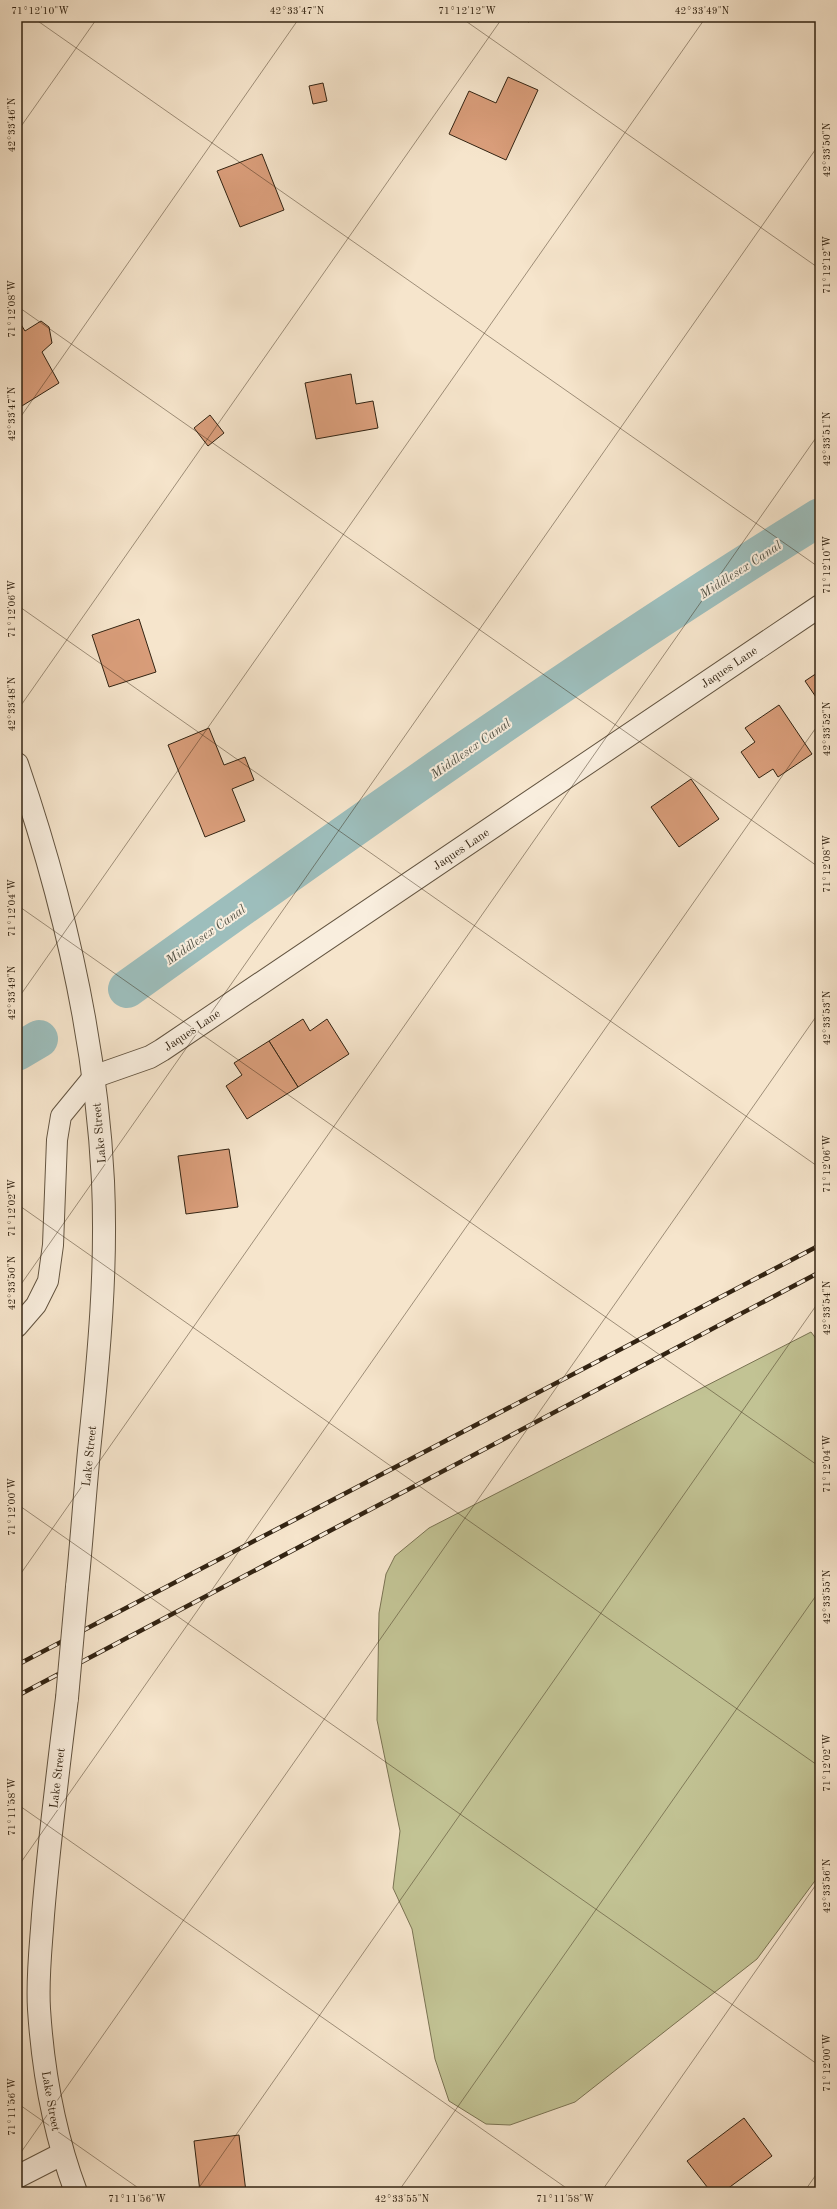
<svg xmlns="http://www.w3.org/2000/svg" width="837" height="2209" font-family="'Old Standard TT',serif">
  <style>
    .green { fill: #c2c394; stroke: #7a7353 }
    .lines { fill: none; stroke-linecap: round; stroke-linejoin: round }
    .canal { stroke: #9dbebc; stroke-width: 38 }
    .building { fill: #da9e7b; stroke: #322312 }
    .service-casing { stroke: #635440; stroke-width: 22 }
    .minor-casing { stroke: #635440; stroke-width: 24 }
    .tertiary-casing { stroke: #635440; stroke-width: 24 }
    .service { stroke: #f9eede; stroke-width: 20 }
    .minor { stroke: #f9eede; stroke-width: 22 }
    .tertiary { stroke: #f9eede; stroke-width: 22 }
    .rail-casing { stroke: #322312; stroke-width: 4.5 }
    .rail { stroke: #f9eede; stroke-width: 3; stroke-dasharray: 9; stroke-linecap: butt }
    .tertiary-bridge-casing { stroke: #635440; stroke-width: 24; stroke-linecap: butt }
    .tertiary-bridge { stroke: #f9eede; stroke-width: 22 }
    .ticks { fill: none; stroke: #322312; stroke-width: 1; stroke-opacity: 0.45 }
    .labels { text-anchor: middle; stroke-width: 4; stroke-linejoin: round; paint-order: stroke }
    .street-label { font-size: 12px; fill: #322312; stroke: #f9eede }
    .water-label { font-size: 13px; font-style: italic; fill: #525245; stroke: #f9eede }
    .neatline { fill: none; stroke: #322312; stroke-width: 1.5 }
    .ticks-label { font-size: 10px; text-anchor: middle; fill: #322312 }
  </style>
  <rect width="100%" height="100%" fill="#f6e5cc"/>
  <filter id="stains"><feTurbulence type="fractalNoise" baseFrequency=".005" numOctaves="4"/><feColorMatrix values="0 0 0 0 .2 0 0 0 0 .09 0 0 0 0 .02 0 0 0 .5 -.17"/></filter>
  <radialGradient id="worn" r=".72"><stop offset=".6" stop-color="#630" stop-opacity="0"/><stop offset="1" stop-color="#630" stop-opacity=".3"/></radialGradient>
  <polygon class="green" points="811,1332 820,1344 820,1874 757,1959 575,2102 510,2125 486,2124 449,2101 435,2059 412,1929 393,1888 400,1831 377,1720 379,1613 386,1574 395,1556 429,1528"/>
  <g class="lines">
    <g class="canal">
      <path d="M127 989C355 826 582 664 820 517"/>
      <polyline points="17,1052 39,1039"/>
    </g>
  </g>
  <g class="building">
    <polygon points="517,17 531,17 529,22"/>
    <polygon points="508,77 538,90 506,160 449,134 469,91 496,103"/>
    <polygon points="323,83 327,101 313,104 309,86"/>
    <polygon points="262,154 284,210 240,227 217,171"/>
    <polygon points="17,318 25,331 41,321 49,327 52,343 42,352 59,383 17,409"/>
    <polygon points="351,374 356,404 373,401 378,428 316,439 305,383"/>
    <polygon points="210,415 224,433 208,446 194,428"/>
    <polygon points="139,619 156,672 109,687 92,635"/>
    <polygon points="820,671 820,703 805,681"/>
    <polygon points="779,705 812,754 778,777 773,769 759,778 741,752 755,742 745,728"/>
    <polygon points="209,728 224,765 245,757 254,780 232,789 245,821 205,837 168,745"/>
    <polygon points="691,779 719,819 679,847 651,807"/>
    <polygon points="303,1019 310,1031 327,1019 349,1054 298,1087 269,1041"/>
    <polygon points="269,1041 298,1087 247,1119 226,1086 242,1075 234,1063"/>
    <polygon points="229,1149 238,1207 186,1214 178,1156"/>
    <polygon points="744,2118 772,2156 723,2192 711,2192 687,2161"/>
    <polygon points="239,2135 246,2192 200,2192 194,2141"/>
  </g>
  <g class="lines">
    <defs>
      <polyline id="service" points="17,1327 36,1305 48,1281 53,1245 57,1140 61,1116 93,1077"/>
      <polyline id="minor" points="93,1077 150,1057 162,1050 820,606"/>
      <g id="tertiary">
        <path d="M17 764C63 898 96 1040 103 1181 107 1268 99 1355 90 1441 85 1489 82 1538 77 1587"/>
        <path d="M67 1698C58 1770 49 1842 43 1915 41 1946 37 1977 39 2009 43 2072 54 2133 76 2192"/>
        <polyline points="17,2177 62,2154"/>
      </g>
    </defs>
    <use href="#service" class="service-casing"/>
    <use href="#minor" class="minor-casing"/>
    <use href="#tertiary" class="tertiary-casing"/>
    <use href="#service" class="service"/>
    <use href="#minor" class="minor"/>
    <use href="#tertiary" class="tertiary"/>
    <defs>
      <g id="rail">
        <polyline points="17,1665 820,1245"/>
        <polyline points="17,1696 820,1272"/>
      </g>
    </defs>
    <use href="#rail" class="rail-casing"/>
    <use href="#rail" class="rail"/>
    <defs>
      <polyline id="tertiary-bridge" points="67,1698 77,1587"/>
    </defs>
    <use href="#tertiary-bridge" class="tertiary-bridge-casing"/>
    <use href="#tertiary-bridge" class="tertiary-bridge"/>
  </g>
  <path class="ticks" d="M32 17 820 568M460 17 820 269M17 132 98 17M17 306 820 868M17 422 300 17M17 605 820 1168M17 711 503 17M17 905 820 1467M17 1000 706 17M17 1204 820 1767M17 1290 820 143M17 1504 820 2066M17 1579 820 432M17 1804 572 2192M17 1868 820 722M17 2103 144 2192M17 2158 820 1011M196 2192 820 1300M398 2192 820 1590M601 2192 820 1879M804 2192 820 2169"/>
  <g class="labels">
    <g class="street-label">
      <text transform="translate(729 667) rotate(-34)" y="4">Jaques Lane</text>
      <text transform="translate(461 849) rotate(-34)" y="4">Jaques Lane</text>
      <text transform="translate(192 1030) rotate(-34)" y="4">Jaques Lane</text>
      <text transform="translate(99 1133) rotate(-95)" y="4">Lake Street</text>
      <text transform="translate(89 1456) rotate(-84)" y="4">Lake Street</text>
      <text transform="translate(57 1778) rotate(-83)" y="4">Lake Street</text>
      <text transform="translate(51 2101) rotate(80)" y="4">Lake Street</text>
    </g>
    <g class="water-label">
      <text transform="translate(740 569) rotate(-33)" y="5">Middlesex Canal</text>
      <text transform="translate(470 748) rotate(-35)" y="5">Middlesex Canal</text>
      <text transform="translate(205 934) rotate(-35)" y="5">Middlesex Canal</text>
    </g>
  </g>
  <rect width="837" height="2209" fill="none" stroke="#f6e5cc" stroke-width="44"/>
  <rect x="22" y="22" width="793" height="2165" class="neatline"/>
  <g class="ticks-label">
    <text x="40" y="14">71°12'10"W</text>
    <text x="297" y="14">42°33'47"N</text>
    <text x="467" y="14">71°12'12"W</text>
    <text x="702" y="14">42°33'49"N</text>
    <text transform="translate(11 125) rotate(-90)" y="4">42°33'46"N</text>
    <text transform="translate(826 150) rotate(-90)" y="4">42°33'50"N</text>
    <text transform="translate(826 265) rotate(-90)" y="4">71°12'12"W</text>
    <text transform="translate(11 309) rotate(-90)" y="4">71°12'08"W</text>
    <text transform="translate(11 414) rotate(-90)" y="4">42°33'47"N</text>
    <text transform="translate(826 439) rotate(-90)" y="4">42°33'51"N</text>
    <text transform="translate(826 565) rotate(-90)" y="4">71°12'10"W</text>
    <text transform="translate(11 609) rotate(-90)" y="4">71°12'06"W</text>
    <text transform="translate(11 704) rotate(-90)" y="4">42°33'48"N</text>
    <text transform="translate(826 729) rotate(-90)" y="4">42°33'52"N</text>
    <text transform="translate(826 864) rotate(-90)" y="4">71°12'08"W</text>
    <text transform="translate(11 908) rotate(-90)" y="4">71°12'04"W</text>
    <text transform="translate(11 993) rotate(-90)" y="4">42°33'49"N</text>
    <text transform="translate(826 1018) rotate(-90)" y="4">42°33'53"N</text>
    <text transform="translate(826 1164) rotate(-90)" y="4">71°12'06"W</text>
    <text transform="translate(11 1208) rotate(-90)" y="4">71°12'02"W</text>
    <text transform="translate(11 1283) rotate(-90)" y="4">42°33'50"N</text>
    <text transform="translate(826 1308) rotate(-90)" y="4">42°33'54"N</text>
    <text transform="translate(826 1464) rotate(-90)" y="4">71°12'04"W</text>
    <text transform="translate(11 1507) rotate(-90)" y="4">71°12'00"W</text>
    <text transform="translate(826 1597) rotate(-90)" y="4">42°33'55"N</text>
    <text transform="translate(826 1763) rotate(-90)" y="4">71°12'02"W</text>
    <text transform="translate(11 1807) rotate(-90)" y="4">71°11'58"W</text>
    <text transform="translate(826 1886) rotate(-90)" y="4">42°33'56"N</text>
    <text transform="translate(826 2063) rotate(-90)" y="4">71°12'00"W</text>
    <text transform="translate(11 2107) rotate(-90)" y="4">71°11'56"W</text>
    <text x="137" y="2202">71°11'56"W</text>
    <text x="402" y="2202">42°33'55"N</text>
    <text x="565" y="2202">71°11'58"W</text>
  </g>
  <rect width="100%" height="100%" filter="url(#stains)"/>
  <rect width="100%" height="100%" fill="url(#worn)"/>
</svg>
